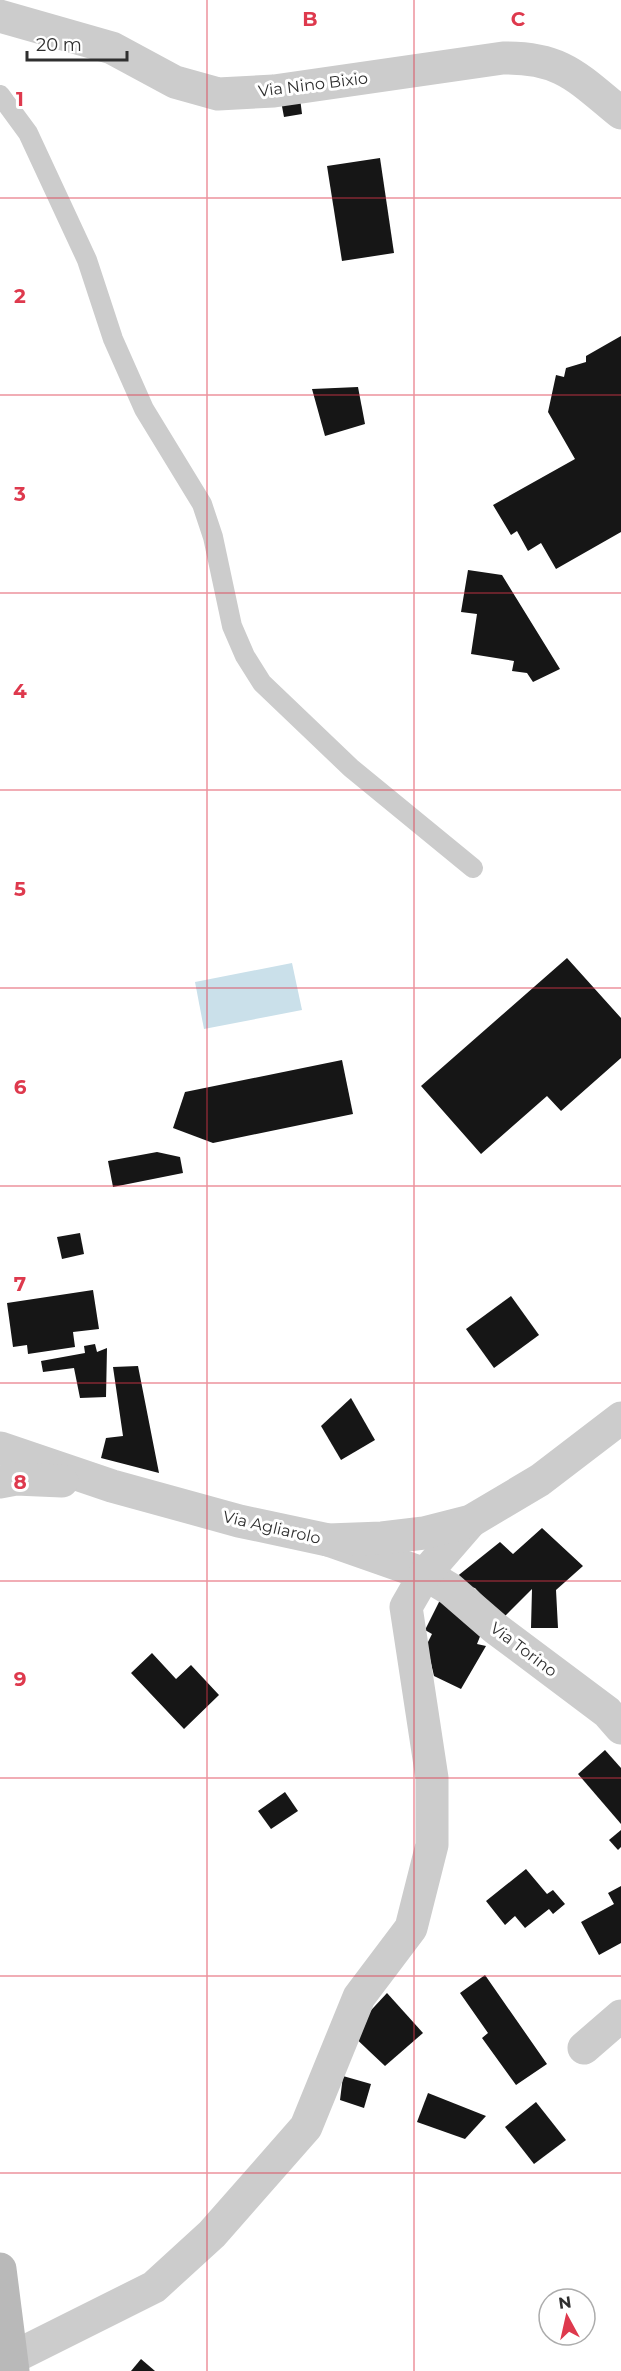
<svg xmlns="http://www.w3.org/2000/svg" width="621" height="2371" font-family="Montserrat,sans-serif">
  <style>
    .water { fill: #cae0ea }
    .building { fill: #161616 }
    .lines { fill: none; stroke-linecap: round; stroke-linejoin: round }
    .service { stroke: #ccc; stroke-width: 20 }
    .minor { stroke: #ccc; stroke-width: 33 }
    .tertiary { stroke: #ccc; stroke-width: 33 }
    .secondary { stroke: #b9b9b9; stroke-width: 33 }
    .grid { fill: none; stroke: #de394d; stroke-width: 1.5; stroke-opacity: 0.55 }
    .labels { text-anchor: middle; stroke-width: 6; stroke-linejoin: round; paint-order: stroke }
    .street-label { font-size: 16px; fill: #2f2f2f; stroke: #fff }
    .grid-label { font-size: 20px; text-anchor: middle; font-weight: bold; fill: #de394d; stroke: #fff; stroke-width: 6; stroke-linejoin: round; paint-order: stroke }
  </style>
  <rect width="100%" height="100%" fill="#fff"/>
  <polygon class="water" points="292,963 302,1010 204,1029 195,982"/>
  <g class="building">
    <polygon points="300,98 302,114 284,117 281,101"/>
    <polygon points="380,158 394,253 342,261 327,166"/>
    <polygon points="621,336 621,532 556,569 541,543 528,551 517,531 511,535 493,505 575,459 548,412 556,375 564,377 566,368 586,362 586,356"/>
    <polygon points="358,387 365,424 325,436 312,389"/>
    <polygon points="468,570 502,575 560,669 533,682 527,673 512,671 514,661 471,654 477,614 461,612"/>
    <polygon points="567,958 621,1018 621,1058 561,1111 547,1096 481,1154 421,1086"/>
    <polygon points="342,1060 353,1114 213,1143 173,1128 185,1092"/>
    <polygon points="157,1152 180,1157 183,1173 113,1187 108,1161"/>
    <polygon points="80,1233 84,1254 62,1259 57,1237"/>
    <polygon points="93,1290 99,1329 73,1332 75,1347 28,1354 27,1345 13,1347 7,1303"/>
    <polygon points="511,1296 539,1335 494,1368 466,1329"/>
    <polygon points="95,1344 97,1352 107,1348 106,1397 80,1398 74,1368 43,1372 41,1361 85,1353 84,1346"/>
    <polygon points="138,1366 159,1473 101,1458 106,1438 123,1436 113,1367"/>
    <polygon points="351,1398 375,1440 341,1460 321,1426"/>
    <polygon points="542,1528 583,1566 556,1590 558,1628 531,1628 532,1589 503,1618 475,1588 464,1586 455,1578 500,1542 513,1554"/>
    <polygon points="442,1596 483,1629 477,1644 486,1646 461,1689 434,1676 430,1659 422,1654 432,1634 425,1630"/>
    <polygon points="152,1653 176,1679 191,1665 219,1695 184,1729 131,1673"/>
    <polygon points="605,1750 621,1768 621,1824 578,1774"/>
    <polygon points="285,1792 298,1811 271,1829 258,1811"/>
    <polygon points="621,1830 621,1847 618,1850 609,1840"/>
    <polygon points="526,1869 547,1894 553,1890 565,1904 553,1914 549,1909 525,1928 515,1916 505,1925 486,1901"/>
    <polygon points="621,1886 621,1943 599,1955 581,1922 614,1904 608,1893"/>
    <polygon points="485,1975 547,2064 516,2085 482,2038 488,2033 460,1993"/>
    <polygon points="387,1993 423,2033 385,2066 350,2033"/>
    <polygon points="343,2076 371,2084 364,2108 340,2100"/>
    <polygon points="428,2093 486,2116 465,2139 417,2122"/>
    <polygon points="536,2102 566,2140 534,2164 505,2127"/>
    <polygon points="141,2359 155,2371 131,2371"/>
  </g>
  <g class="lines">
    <polyline class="service" points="0,95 28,133 87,260 113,339 144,409 202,504 213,537 232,626 245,656 262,683 351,768 473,868"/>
    <g class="minor">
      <path d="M0 16 112 48 175 82 218 94 274 91 503 58C562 57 578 78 621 113"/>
      <polyline points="328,1540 425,1574 450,1589 495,1628 607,1712 621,1728"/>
      <polyline points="584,2048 621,2016"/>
      <polyline points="12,2358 154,2287 212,2234 306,2127 359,1997 411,1928 432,1845 432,1778 406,1607 425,1574 471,1521"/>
    </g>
    <g class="tertiary">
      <polyline points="0,1448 112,1486 239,1521 328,1540 382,1538 424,1533 471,1521 540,1480 621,1418"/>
      <polyline points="0,1482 16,1479 62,1481"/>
    </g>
    <polyline class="secondary" points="0,2269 13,2371"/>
  </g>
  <path class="grid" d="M207 0V2371M414 0V2371M0 198H621M0 395H621M0 593H621M0 790H621M0 988H621M0 1186H621M0 1383H621M0 1581H621M0 1778H621M0 1976H621M0 2173H621"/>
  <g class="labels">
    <g class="street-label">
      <text transform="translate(313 84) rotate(-7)" y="6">Via Nino Bixio</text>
      <text transform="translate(272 1527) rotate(13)" y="6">Via Agliarolo</text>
      <text transform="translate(524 1649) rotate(37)" y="6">Via Torino</text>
    </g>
  </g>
  <g class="grid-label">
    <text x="310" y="26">B</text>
    <text x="518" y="26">C</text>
    <text x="20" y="106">1</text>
    <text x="20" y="303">2</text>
    <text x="20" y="501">3</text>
    <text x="20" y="698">4</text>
    <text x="20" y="896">5</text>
    <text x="20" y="1094">6</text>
    <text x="20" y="1291">7</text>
    <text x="20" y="1489">8</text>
    <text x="20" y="1686">9</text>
  </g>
  <g transform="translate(567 2317) rotate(352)"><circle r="28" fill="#ffffff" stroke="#acacac" stroke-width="1.5"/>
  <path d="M0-4.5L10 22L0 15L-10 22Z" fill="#de394d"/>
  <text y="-9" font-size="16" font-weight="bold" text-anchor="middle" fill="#2f2f2f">N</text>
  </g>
  <path d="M27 51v9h100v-9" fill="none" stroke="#2f2f2f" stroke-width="3"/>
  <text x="36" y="51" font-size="18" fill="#2f2f2f" stroke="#ffffff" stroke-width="4.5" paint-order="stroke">20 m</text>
</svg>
